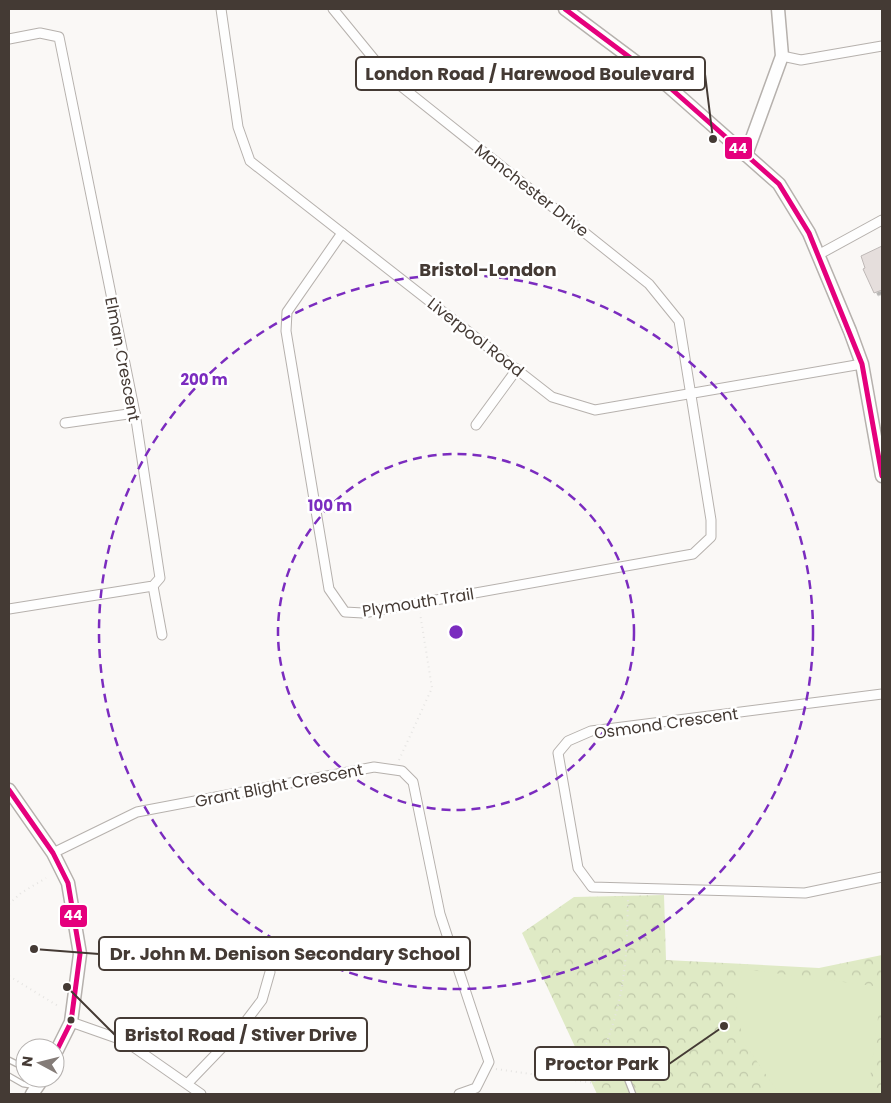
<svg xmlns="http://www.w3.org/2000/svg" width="891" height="1103" font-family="Poppins,sans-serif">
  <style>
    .park { fill: url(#park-crowns) }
    .pitch { fill: #dfeac5 }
    .building { fill: #e5dedc; stroke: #beb8b6; filter: url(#shadow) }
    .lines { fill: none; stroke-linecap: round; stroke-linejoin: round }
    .lane-casing { stroke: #b6b1ad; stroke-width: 7 }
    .street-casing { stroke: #b6b1ad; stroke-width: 11 }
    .secondary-casing { stroke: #b6b1ad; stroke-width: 15 }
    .path { stroke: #e5e4e2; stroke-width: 2; stroke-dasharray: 1 4; stroke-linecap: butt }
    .lane { stroke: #fefefe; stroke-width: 4.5 }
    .street { stroke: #fefefe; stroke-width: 9 }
    .secondary { stroke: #fefefe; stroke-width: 12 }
    .bus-1-casing { stroke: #fff; stroke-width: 9 }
    .bus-1 { stroke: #e5007d; stroke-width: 5 }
    .ring { fill: none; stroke: #7b2cbf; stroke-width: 2.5; stroke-dasharray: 9 6 }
    .bus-dot { fill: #443a34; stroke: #fff; stroke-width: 2 }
    .labels { text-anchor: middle; stroke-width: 5; stroke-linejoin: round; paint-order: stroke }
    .street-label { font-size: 16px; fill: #443a34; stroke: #fff }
    .neighbourhood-label { font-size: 18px; font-weight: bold; fill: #443a34; stroke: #fff }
    .centre { fill: #7b2cbf; stroke: #fff; stroke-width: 2.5 }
    .ring-label { font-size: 15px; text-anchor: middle; font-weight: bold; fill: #7b2cbf; stroke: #fff; stroke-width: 5; stroke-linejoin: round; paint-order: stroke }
    .leader { fill: none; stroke: #443a34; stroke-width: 2 }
    .callout-dot { fill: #443a34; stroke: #fff; stroke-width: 2 }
    .callout { fill: #fff; stroke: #443a34; stroke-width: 2 }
    .callout-label { font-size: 18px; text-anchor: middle; font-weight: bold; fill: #443a34 }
    .line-badge { stroke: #fff; stroke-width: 2 }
    .badge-label { font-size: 14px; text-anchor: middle; font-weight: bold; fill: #fff }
  </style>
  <defs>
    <pattern id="park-crowns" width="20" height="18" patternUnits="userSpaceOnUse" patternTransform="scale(1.25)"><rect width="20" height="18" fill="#dfeac5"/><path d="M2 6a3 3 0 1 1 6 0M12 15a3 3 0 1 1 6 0" fill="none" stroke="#c1c9aa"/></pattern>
    <filter id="shadow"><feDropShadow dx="4" dy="2.5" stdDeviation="0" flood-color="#0004"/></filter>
  </defs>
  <rect width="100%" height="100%" fill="#faf8f6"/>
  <polygon class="park" points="664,895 666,960 819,968 882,955 882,1094 597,1094 522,933 574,897"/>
  <polygon class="pitch" points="742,969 882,987 868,1094 782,1094 775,1088 743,1041 735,999"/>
  <polygon class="building" points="882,246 882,290 874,293 863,269 865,268 861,256"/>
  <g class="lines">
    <defs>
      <g id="lane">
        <polyline points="9,1060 25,1068"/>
        <polyline points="9,1076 23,1084 35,1086"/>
        <polyline points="626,1076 633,1094"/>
      </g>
      <g id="street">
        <polyline points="221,9 238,127 250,161 552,397 595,410 862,364"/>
        <polyline points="333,9 387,75 649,284 679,321 711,520 711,537 693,554 363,613 345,612 329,589 286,331 287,312 342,233"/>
        <polyline points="9,39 40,33 59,37 135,413 160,578 153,586 9,609"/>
        <polyline points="782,56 801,60 882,46"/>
        <polyline points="818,255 882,220"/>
        <polyline points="65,423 135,413"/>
        <polyline points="476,425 517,369"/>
        <polyline points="153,586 162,635"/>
        <polyline points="882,694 591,731 568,741 558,753 578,868 592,887 805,893 882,877"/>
        <polyline points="53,853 137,812 374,767 402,771 413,782 440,914 489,1062 476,1088 459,1094"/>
        <polyline points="71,1022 125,1041 201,1094"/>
        <polyline points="188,1083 240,1029 262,1000 270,972"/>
      </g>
      <g id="secondary">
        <polyline points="565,9 668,86 779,184 809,233 850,331 862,364 882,476"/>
        <polyline points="746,155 782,56 778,9"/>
        <polyline points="9,790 53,853 68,883 80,954 71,1022 55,1054"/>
        <polyline points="32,1094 43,1078"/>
      </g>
    </defs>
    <use href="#lane" class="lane-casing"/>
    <use href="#street" class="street-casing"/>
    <use href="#secondary" class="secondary-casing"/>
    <g class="path">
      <polyline points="399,760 432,688 420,613"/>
      <polyline points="9,904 21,893 46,878"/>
      <polyline points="9,976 58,1006"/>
      <path d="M496 1069 594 1083C600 1057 612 1032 618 1005 627 970 627 933 628 897"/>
    </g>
    <use href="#lane" class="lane"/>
    <use href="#street" class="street"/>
    <use href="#secondary" class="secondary"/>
    <defs>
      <g id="bus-1">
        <polyline points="565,9 668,86 779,184 809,233 862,364 882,476"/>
        <polyline points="9,790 53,853 68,883 80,954 71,1022 55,1054"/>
      </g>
    </defs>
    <use href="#bus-1" class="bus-1-casing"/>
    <use href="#bus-1" class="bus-1"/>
  </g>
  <g class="ring">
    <circle cx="456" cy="632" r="178"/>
    <circle cx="456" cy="632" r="357"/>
  </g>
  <circle class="bus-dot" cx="71" cy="1020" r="4.5"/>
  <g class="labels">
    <g class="street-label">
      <text transform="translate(532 190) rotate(38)" y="6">Manchester Drive</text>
      <text transform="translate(476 337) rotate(38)" y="6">Liverpool Road</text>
      <text transform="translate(123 359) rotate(79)" y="6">Elman Crescent</text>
      <text transform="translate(418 602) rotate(-9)" y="6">Plymouth Trail</text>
      <text transform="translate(666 723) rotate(-8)" y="6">Osmond Crescent</text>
      <text transform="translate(279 785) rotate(-11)" y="6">Grant Blight Crescent</text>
    </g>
    <g class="neighbourhood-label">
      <text x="488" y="276">Bristol-London</text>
    </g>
  </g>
  <circle cx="456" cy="632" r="8" class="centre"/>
  <g class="ring-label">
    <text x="204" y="385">200 m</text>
    <text x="330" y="511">100 m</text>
  </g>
  <path class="leader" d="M713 139L705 74M34 949L99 954M67 987L115 1035M724 1026L669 1064"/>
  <g class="callout-dot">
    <circle cx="713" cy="139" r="5"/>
    <circle cx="34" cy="949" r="5"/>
    <circle cx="67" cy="987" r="5"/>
    <circle cx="724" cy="1026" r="5"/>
  </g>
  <g class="callout">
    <rect x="356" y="57" width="349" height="33" rx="5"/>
    <rect x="99" y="937" width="371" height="33" rx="5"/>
    <rect x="115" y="1018" width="252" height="33" rx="5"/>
    <rect x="535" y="1047" width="134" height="33" rx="5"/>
  </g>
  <g class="callout-label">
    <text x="530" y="80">London Road / Harewood Boulevard</text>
    <text x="285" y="960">Dr. John M. Denison Secondary School</text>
    <text x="241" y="1041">Bristol Road / Stiver Drive</text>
    <text x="602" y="1070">Proctor Park</text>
  </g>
  <g class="line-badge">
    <rect x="724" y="136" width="29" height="24" rx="5" fill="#e5007d"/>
    <rect x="59" y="904" width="29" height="24" rx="5" fill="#e5007d"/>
  </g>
  <g class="badge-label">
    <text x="738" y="153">44</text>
    <text x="73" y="920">44</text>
  </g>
  <rect width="891" height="1103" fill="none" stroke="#443a34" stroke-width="20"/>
  <g transform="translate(40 1063) rotate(277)"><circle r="24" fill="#ffffff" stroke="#b4b0ae"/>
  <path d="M0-4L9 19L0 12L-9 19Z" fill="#847c78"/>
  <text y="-8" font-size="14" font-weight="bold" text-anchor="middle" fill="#443a34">N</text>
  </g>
</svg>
